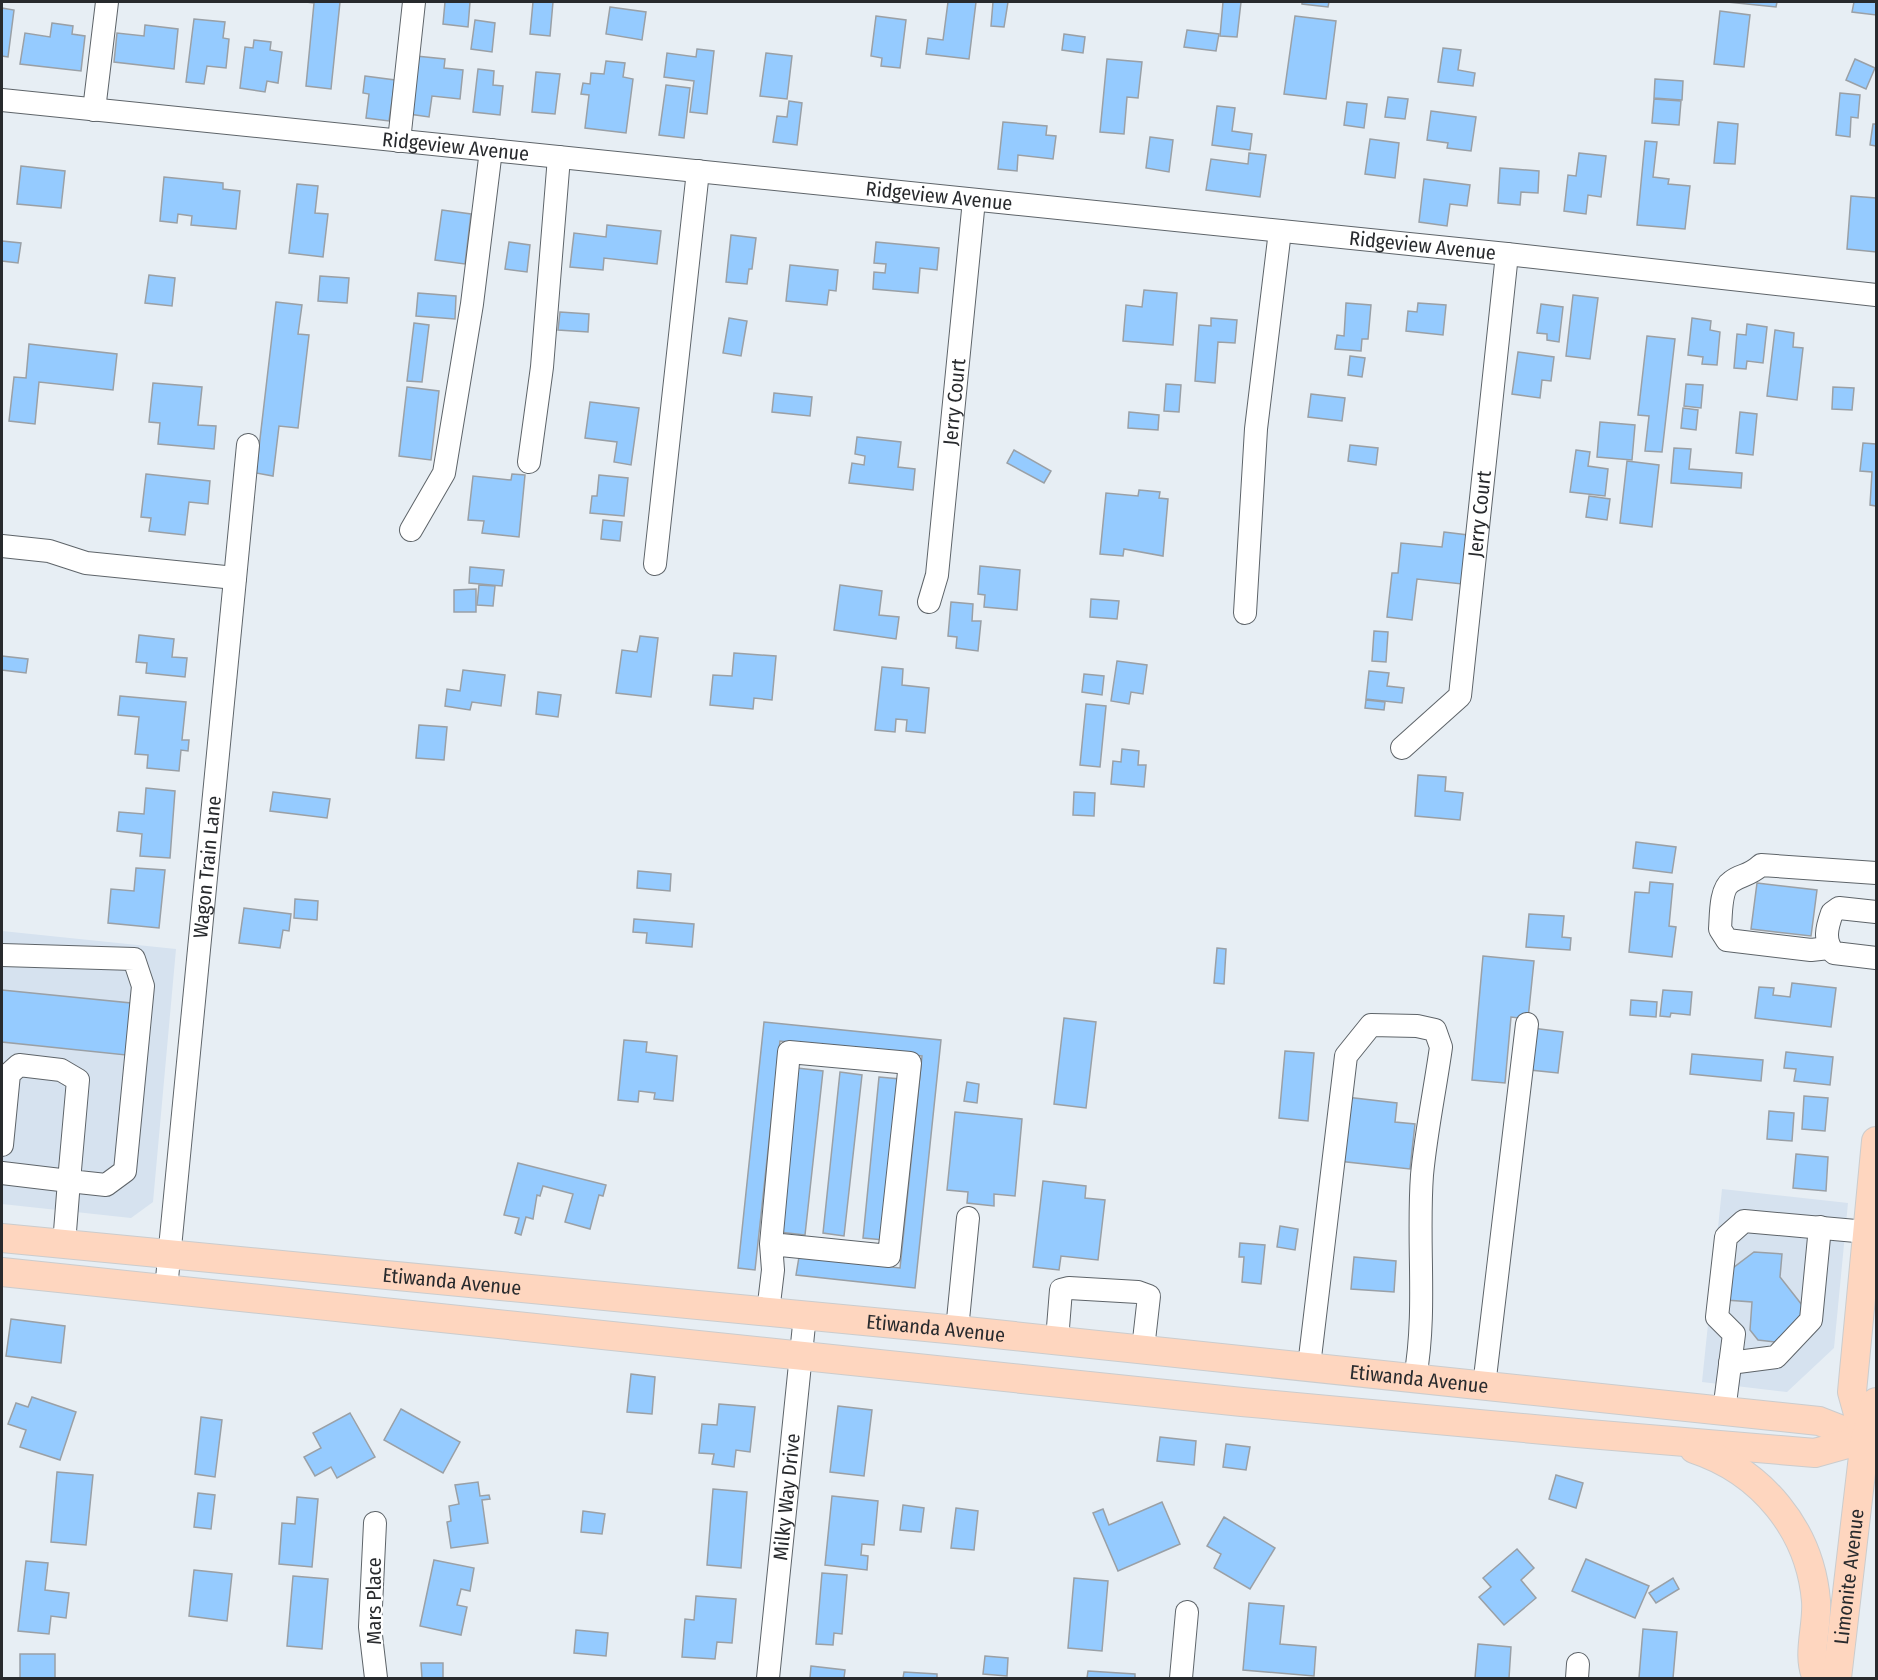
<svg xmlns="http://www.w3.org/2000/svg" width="1878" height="1680" font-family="'Fira Sans Condensed',sans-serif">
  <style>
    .built { fill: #d6e2ef }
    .building { fill: #95cbff; stroke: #9aa0a6; stroke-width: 1.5 }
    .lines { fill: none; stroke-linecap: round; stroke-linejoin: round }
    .minor-casing { stroke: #5e6469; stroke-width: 24 }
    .major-casing { stroke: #cbcccd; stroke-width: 30 }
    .minor { stroke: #fff; stroke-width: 22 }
    .major { stroke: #fed6bf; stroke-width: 28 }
    .labels { text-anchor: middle; stroke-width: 4.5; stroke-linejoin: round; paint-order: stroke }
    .street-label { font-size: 20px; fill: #282a2d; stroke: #fff }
  </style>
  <rect width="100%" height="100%" fill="#e7eef4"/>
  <g class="built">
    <polygon points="2,931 176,949 153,1202 131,1218 2,1204"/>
    <polygon points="1722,1189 1848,1203 1834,1348 1787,1392 1702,1382"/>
  </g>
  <g class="building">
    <polygon points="306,2 340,2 331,89 306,86 314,3"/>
    <polygon points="445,2 470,2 468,27 443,24"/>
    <polygon points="533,2 553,2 550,36 530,34"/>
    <polygon points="948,2 976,2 969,59 926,54 928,38 943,40"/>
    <polygon points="993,2 1008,2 1004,27 991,26"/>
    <polygon points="1223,2 1241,2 1237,37 1220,36"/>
    <polygon points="1302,2 1329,2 1328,7 1302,4"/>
    <polygon points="1727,2 1777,2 1776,7"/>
    <polygon points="1854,2 1876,2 1876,15 1852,12"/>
    <polygon points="610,7 646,12 642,40 606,34"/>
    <polygon points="2,8 14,10 8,57 2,56"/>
    <polygon points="1720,11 1750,15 1744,67 1714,64"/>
    <polygon points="876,16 906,20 900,68 881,66 882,58 871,56"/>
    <polygon points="1295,16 1336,21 1326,99 1284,94"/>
    <polygon points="194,19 225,22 223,38 229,39 226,68 207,66 204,84 186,82"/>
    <polygon points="475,20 495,23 492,52 471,49"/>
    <polygon points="52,23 73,26 72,34 85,36 81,71 20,64 25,33 50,37"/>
    <polygon points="145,25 178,29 174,69 114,62 117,33 144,36"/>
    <polygon points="1187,30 1219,34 1216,51 1184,47"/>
    <polygon points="1064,34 1085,37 1083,53 1062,50"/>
    <polygon points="254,40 271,42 270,50 282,52 278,83 267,81 265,92 240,88 245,47 253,48"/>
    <polygon points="1443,48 1461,50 1458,70 1475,73 1473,86 1438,82"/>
    <polygon points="697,49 714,51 707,114 690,112 694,81 664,77 667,53 696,57"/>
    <polygon points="766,53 792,56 787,99 760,96"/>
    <polygon points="416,56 445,59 444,68 463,70 460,99 432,96 429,117 409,114"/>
    <polygon points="1107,59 1142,62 1138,98 1127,97 1124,134 1100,132"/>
    <polygon points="1855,59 1875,68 1866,89 1846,80"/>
    <polygon points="606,61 625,63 623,77 633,79 626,133 585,128 589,95 581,94 583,83 590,84 591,73 604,74"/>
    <polygon points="478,69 494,71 493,85 503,86 500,115 473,112"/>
    <polygon points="536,72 560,74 555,114 532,112"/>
    <polygon points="365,76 395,80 389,121 366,118 369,94 363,93"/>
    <polygon points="1655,79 1683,81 1682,100 1654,98"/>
    <polygon points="666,85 690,88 684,138 659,135"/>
    <polygon points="1840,93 1860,95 1858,118 1851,117 1850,137 1836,135"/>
    <polygon points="1388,97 1408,99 1405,119 1385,117"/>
    <polygon points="1654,99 1681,101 1679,125 1652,123"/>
    <polygon points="789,101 802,103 797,145 773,142 777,116 787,117"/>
    <polygon points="1347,102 1367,104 1364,128 1344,125"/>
    <polygon points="1217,106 1235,108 1232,131 1252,134 1250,150 1212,145"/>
    <polygon points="1431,111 1476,117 1471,151 1447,148 1448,143 1427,140"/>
    <polygon points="1003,122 1047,126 1046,135 1056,136 1053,159 1018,155 1017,171 998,169"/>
    <polygon points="1718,122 1738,124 1735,164 1714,163"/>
    <polygon points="1873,124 1876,124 1876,146 1870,145"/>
    <polygon points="1150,137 1173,140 1169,172 1146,168"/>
    <polygon points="1370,139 1399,143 1395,178 1365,174"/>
    <polygon points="1645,141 1657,142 1653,177 1669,179 1668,184 1690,186 1685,229 1637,225"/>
    <polygon points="1249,153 1266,155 1260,197 1206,190 1211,159 1248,164"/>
    <polygon points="1579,153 1606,156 1601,197 1588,195 1586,214 1564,211 1568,175 1576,176"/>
    <polygon points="21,166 65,171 61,208 17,204"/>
    <polygon points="1500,168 1539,171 1538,193 1521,192 1520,205 1498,203"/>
    <polygon points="164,177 223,183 223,189 240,191 236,229 191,225 192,216 178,214 177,223 160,221"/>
    <polygon points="1424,179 1470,185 1467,206 1450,204 1447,226 1419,222"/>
    <polygon points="297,184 318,186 315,213 328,214 323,257 289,253"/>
    <polygon points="1851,196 1876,198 1876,252 1847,249"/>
    <polygon points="442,210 471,214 465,264 435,260"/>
    <polygon points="607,225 661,231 657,264 604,258 603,270 570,267 574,233 606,237"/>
    <polygon points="731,235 756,238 752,269 749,269 747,284 726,282"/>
    <polygon points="2,241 21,243 18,263 2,261"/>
    <polygon points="509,242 530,245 527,272 505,269"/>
    <polygon points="876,242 939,248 937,270 920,268 918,293 873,289 874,272 885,273 886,264 874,263"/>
    <polygon points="790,265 838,270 836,291 829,290 827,305 786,301"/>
    <polygon points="149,275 175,278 172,306 145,303"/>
    <polygon points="320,276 349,278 347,303 318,301"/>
    <polygon points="1144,290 1177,293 1173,345 1123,341 1126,305 1142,307"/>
    <polygon points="418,293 456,296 455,319 416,316"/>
    <polygon points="1573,295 1598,298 1590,359 1566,356"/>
    <polygon points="276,302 302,305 298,334 309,335 298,428 279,426 273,476 256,473"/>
    <polygon points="1346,303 1371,305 1368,339 1362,339 1361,351 1335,349 1337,335 1344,336"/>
    <polygon points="1418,303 1446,305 1443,335 1406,331 1408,311 1417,312"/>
    <polygon points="1541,304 1563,307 1559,342 1547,340 1547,334 1537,333"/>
    <polygon points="560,312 589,314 588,332 558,330"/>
    <polygon points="729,318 747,321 741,356 723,353"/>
    <polygon points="1211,318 1237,320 1235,343 1218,342 1215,383 1195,381 1199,325 1211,326"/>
    <polygon points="1692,318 1711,321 1710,330 1720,332 1717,365 1702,364 1703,357 1688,355"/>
    <polygon points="414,323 429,325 422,382 407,381"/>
    <polygon points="1747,324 1767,327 1763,363 1747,361 1746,369 1734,368 1737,334 1746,335"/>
    <polygon points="1775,330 1794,333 1793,347 1803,348 1797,400 1767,396"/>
    <polygon points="1647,336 1675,339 1662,452 1645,451 1649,416 1638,415"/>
    <polygon points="29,344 117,354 113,390 39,382 35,424 9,421 14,377 26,378"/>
    <polygon points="1518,352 1554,357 1551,381 1542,380 1540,398 1512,394"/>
    <polygon points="1350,356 1365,358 1362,377 1348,375"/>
    <polygon points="153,383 202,387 198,425 216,426 214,449 158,444 160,423 149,422"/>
    <polygon points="1166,384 1181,385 1179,412 1164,411"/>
    <polygon points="1686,384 1703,385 1701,408 1684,406"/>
    <polygon points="407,387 439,391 431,460 399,456"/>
    <polygon points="1833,387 1854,388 1852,410 1832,409"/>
    <polygon points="774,393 812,397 810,416 772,412"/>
    <polygon points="1311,394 1345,398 1342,421 1308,417"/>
    <polygon points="590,402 639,408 631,465 614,462 617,442 585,438"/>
    <polygon points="1683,408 1698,410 1696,430 1681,428"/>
    <polygon points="1129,412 1159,415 1158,430 1128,428"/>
    <polygon points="1740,412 1757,414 1753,455 1736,453"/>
    <polygon points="1600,422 1635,425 1632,460 1597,457"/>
    <polygon points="857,437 901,442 898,467 915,469 913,490 849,483 852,463 864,465 865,456 855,454"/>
    <polygon points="1863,443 1876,444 1876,506 1870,505 1872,472 1860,471"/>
    <polygon points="1350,445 1378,448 1376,465 1348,461"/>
    <polygon points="1674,448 1691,449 1689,469 1742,473 1741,488 1671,483"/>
    <polygon points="1014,450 1051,471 1044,483 1007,463"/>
    <polygon points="1576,450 1590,452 1588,466 1608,469 1605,496 1570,492"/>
    <polygon points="1627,461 1659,465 1652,527 1620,523"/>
    <polygon points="146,474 210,481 208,504 189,502 185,535 149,531 151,518 141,517"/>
    <polygon points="512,474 525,475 519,537 482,533 484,521 468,520 473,476 511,480"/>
    <polygon points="599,475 628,478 624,516 590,513 592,496 597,496"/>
    <polygon points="1139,490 1160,492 1159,498 1168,499 1163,556 1124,549 1123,556 1100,554 1106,493 1138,496"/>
    <polygon points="1589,496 1610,499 1607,520 1586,517"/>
    <polygon points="603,520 622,522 620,541 601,539"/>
    <polygon points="1444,532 1468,535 1462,584 1417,579 1412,620 1387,617 1392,573 1398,573 1401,543 1442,547"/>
    <polygon points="980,566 1020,570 1017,610 984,607 985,595 978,594"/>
    <polygon points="470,567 504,570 502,586 469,583"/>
    <polygon points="479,585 495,586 493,606 477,605"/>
    <polygon points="840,585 882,591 879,615 899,617 896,639 834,630"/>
    <polygon points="476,589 476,612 454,612 454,590"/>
    <polygon points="1091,599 1119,601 1117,619 1090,617"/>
    <polygon points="951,602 973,604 972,621 981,621 978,651 956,648 957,637 948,636"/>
    <polygon points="1374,631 1388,632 1386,662 1372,661"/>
    <polygon points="139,635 174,639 172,657 187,658 185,677 146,673 147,663 136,662"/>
    <polygon points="640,636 658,638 651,697 616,693 622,650 637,652"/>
    <polygon points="734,653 776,656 772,700 754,698 753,709 710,705 713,675 732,676"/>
    <polygon points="2,656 28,659 26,673 2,670"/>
    <polygon points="1117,661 1147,665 1143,694 1131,692 1129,704 1111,701"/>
    <polygon points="882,667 903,669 902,685 929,688 925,733 906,731 907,720 896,719 895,732 875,730"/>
    <polygon points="463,670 505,675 501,706 472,702 470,710 445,706 447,689 460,691"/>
    <polygon points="1369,671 1389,673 1387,686 1404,688 1402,703 1366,699"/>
    <polygon points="1084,674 1104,676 1102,695 1082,692"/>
    <polygon points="538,692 561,695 558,717 536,714"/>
    <polygon points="120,696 186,702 182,740 189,740 188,751 181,750 179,771 147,768 148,755 135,754 139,717 118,715"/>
    <polygon points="1366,700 1385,702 1384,710 1365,708"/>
    <polygon points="1086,704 1106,706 1100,767 1080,765"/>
    <polygon points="419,725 447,727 444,760 416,758"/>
    <polygon points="1122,749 1139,751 1138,765 1146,765 1144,787 1111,784 1113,761 1121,762"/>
    <polygon points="1418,775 1446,777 1445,791 1463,793 1460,820 1415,816"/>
    <polygon points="146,788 175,791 170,858 140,856 142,834 117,831 119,812 144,814"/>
    <polygon points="273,792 330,799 327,818 270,811"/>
    <polygon points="1074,792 1095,793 1094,816 1073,815"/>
    <polygon points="1636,842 1676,847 1672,873 1633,868"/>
    <polygon points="136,868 165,870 159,928 108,923 111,889 134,891"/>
    <polygon points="638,871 671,874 670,891 637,888"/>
    <polygon points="1650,882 1673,884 1669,926 1676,927 1672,957 1629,952 1635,892 1649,893"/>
    <polygon points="1757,883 1817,890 1811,936 1751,929"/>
    <polygon points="295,899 318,901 317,920 294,918"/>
    <polygon points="244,908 291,914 289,931 283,930 280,948 239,943"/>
    <polygon points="1529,914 1564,916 1562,937 1571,938 1570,950 1526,947"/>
    <polygon points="634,919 694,924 692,947 646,943 647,933 633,932"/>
    <polygon points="1217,948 1226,949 1224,984 1214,983"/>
    <polygon points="1483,956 1534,961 1528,1019 1511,1017 1505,1083 1472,1080"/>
    <polygon points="1792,983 1836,988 1831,1027 1755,1018 1759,987 1774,988 1773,995 1790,997"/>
    <polygon points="2,990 131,1003 126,1055 2,1042"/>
    <polygon points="1663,990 1692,992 1690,1015 1671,1013 1670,1017 1660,1016"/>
    <polygon points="1631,1000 1657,1002 1656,1017 1630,1015"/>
    <polygon points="1064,1018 1096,1022 1086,1108 1054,1104"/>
    <polygon points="764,1022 941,1040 915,1288 796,1275 799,1257 900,1268 922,1056 780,1041 755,1270 738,1268"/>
    <polygon points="1532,1028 1563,1032 1558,1073 1530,1070"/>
    <polygon points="624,1040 647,1042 646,1052 677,1056 673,1101 654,1099 655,1093 639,1091 638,1102 618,1100"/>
    <polygon points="1285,1051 1314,1053 1308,1121 1279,1118"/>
    <polygon points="1786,1052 1833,1057 1830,1085 1794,1081 1796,1069 1784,1068"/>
    <polygon points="1692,1054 1763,1060 1761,1081 1690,1074"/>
    <polygon points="797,1068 823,1071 805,1235 779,1232"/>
    <polygon points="840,1072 862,1075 844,1236 823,1233"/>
    <polygon points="879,1077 900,1079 884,1240 863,1238"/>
    <polygon points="967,1082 979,1084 977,1103 964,1101"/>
    <polygon points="1804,1096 1828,1098 1825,1131 1802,1129"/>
    <polygon points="1346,1097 1397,1103 1395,1122 1415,1124 1410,1169 1338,1161"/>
    <polygon points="1769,1111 1794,1113 1792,1141 1767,1139"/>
    <polygon points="955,1112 1022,1119 1015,1196 994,1194 994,1206 967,1203 968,1192 947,1190"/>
    <polygon points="1796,1154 1828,1157 1826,1191 1793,1188"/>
    <polygon points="518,1163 606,1185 603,1196 599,1195 590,1229 565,1222 573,1194 543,1186 540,1196 537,1195 533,1219 526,1217 521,1235 515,1233 519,1218 504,1215"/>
    <polygon points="1043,1181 1086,1186 1085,1198 1105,1200 1098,1260 1061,1256 1059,1270 1033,1267"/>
    <polygon points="1280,1226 1298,1229 1295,1250 1277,1247"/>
    <polygon points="1240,1243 1265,1245 1261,1284 1242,1282 1244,1257 1239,1257"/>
    <polygon points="1754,1252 1782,1254 1780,1277 1802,1305 1800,1323 1775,1342 1758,1340 1750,1330 1752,1302 1726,1300 1729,1271"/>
    <polygon points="1354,1257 1396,1261 1394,1292 1351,1289"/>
    <polygon points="11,1319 65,1326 61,1363 6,1356"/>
    <polygon points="631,1374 655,1377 652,1414 627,1412"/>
    <polygon points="32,1397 76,1412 60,1460 20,1447 26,1430 8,1424 16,1403 28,1407"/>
    <polygon points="719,1404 755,1407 750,1452 736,1450 734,1467 712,1464 714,1454 699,1453 702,1424 717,1425"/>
    <polygon points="838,1406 872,1410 864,1476 830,1472"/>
    <polygon points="401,1409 460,1442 443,1473 384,1440"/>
    <polygon points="350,1413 375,1457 337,1478 331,1467 315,1476 304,1457 321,1448 313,1433"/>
    <polygon points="201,1417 222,1420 215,1477 195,1474"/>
    <polygon points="1160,1437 1196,1441 1194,1465 1157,1461"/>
    <polygon points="1226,1444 1250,1447 1246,1470 1223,1467"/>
    <polygon points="57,1472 93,1475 86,1545 51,1542"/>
    <polygon points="1556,1475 1583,1483 1576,1508 1549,1499"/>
    <polygon points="478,1482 480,1496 489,1495 490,1499 482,1500 488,1543 451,1548 447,1522 451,1521 449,1506 459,1504 455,1485"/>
    <polygon points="713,1489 747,1492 741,1568 707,1565"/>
    <polygon points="198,1493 215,1495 211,1529 194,1527"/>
    <polygon points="832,1496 878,1501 874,1545 862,1544 861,1555 868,1556 867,1570 825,1565"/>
    <polygon points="297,1497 318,1499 312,1567 279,1564 282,1523 295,1524"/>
    <polygon points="1162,1502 1180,1544 1118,1571 1093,1513 1103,1509 1109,1525"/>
    <polygon points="903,1505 924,1508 921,1532 900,1530"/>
    <polygon points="956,1508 978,1511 974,1550 951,1548"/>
    <polygon points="583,1511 605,1514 602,1534 581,1532"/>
    <polygon points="1224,1517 1275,1548 1250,1589 1214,1568 1221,1554 1207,1546"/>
    <polygon points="1517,1549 1534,1568 1521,1580 1536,1598 1504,1625 1479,1597 1491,1587 1483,1578"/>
    <polygon points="1586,1559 1649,1586 1635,1618 1572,1591"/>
    <polygon points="434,1560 474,1568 470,1591 461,1589 457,1605 467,1607 461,1635 420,1626"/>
    <polygon points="26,1561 48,1563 45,1590 69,1593 66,1618 51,1616 49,1634 18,1631"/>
    <polygon points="194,1570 232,1574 227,1621 189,1616"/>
    <polygon points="822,1573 847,1575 842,1634 834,1633 833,1645 816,1644"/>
    <polygon points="293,1576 328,1579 322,1649 287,1646"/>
    <polygon points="1074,1578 1108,1581 1102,1651 1068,1648"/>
    <polygon points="1673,1578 1679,1589 1656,1603 1649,1593"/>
    <polygon points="696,1596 736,1599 732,1643 717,1642 715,1659 682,1657 685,1619 694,1620"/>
    <polygon points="1249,1603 1284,1606 1280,1644 1316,1647 1314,1676 1243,1670"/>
    <polygon points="1643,1629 1677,1632 1673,1678 1639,1678"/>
    <polygon points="576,1630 608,1633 606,1656 574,1653"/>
    <polygon points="1478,1644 1511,1647 1509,1678 1475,1678"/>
    <rect x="20" y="1654" width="35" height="24"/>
    <polygon points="985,1656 1008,1658 1007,1676 983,1674"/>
    <polygon points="421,1663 443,1663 443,1678 422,1678"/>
    <polygon points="811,1666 845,1670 844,1678 810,1678"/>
    <polygon points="1088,1671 1135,1674 1135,1678 1087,1678"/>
    <polygon points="904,1672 937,1674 937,1678 903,1678"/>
  </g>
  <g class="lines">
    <defs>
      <g id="minor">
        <path id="s1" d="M2 100 1507 254 1876 295"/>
        <polyline points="94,110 107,2"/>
        <polyline points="399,141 414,2"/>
        <polyline points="529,462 542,367 559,157"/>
        <polyline points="411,530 444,473 472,304 491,150"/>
        <polyline points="2,546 49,551 86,563 235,578"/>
        <polyline points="655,564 698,171"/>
        <path id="s2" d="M929 602 937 575 974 200"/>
        <polyline points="1245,613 1256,429 1280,231"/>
        <path id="s3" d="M1402 748 1460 696 1507 254"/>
        <path d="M1876 912 1839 908 1832 913C1827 927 1823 941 1834 953L1876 958"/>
        <path d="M1829 948 1811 950 1727 940 1720 929C1721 917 1720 889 1731 882 1741 874 1748 877 1761 865L1876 873"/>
        <polyline points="2,955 134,959 143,986 125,1171 106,1185 69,1181 78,1080 61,1070 19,1065 9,1074 2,1145"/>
        <polyline points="2,1173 69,1181 64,1244"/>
        <path id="s4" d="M166 1289 248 445"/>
        <polyline points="768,1312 773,1270 771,1244 789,1052 910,1063 889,1256 771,1244"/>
        <polyline points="957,1330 968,1218"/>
        <polyline points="1057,1340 1061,1290 1069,1288 1138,1292 1149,1296 1143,1349"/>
        <polyline points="1730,1363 1776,1357 1811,1320 1820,1227"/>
        <path d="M1309 1366 1346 1056 1371 1025 1417 1026 1435 1030 1441 1047C1435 1090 1426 1132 1422 1175 1417 1243 1427 1311 1415 1378"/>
        <polyline points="1484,1386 1527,1024"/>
        <polyline points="1724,1411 1734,1334 1717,1317 1726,1237 1744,1221 1867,1232"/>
        <polyline points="375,1523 370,1627 376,1678"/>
        <path id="s5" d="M768 1678 805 1315"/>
        <polyline points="1181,1678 1187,1612"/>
        <polyline points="1577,1678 1578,1664"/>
      </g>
      <g id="major">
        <path id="s6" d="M2 1238 957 1330 1819 1421 1865 1439"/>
        <polyline points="2,1272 1242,1402 1577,1433 1815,1453 1865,1439"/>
        <polyline points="1865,1439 1852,1392 1876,1141"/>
        <path d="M1694 1449C1761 1471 1810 1529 1816 1601 1818 1627 1806 1655 1817 1678"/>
        <path id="s7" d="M1837 1678 1865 1439 1876 1402"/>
      </g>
    </defs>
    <use href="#minor" class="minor-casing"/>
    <use href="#major" class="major-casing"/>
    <use href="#minor" class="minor"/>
    <use href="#major" class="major"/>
  </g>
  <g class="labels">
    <g class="street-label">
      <text dy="7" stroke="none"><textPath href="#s1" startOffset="456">Ridgeview Avenue</textPath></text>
      <text dy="7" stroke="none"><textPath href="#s1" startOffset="942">Ridgeview Avenue</textPath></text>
      <text dy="7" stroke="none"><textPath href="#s1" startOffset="1428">Ridgeview Avenue</textPath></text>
      <text dy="7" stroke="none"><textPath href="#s2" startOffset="202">Jerry Court</textPath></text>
      <text dy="7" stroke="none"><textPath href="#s3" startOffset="261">Jerry Court</textPath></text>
      <text dy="7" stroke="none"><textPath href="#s4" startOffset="424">Wagon Train Lane</textPath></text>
      <text dy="7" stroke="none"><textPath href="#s6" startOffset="452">Etiwanda Avenue</textPath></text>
      <text dy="7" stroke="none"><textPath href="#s6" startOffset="938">Etiwanda Avenue</textPath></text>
      <text dy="7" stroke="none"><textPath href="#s6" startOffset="1424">Etiwanda Avenue</textPath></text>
      <text dy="7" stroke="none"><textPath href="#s5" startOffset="182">Milky Way Drive</textPath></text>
      <text dy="7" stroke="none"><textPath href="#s7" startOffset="102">Limonite Avenue</textPath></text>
      <text transform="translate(374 1601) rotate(-90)" y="7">Mars Place</text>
    </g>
  </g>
  <rect width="1878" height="1680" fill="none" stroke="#282a2d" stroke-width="6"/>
</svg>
